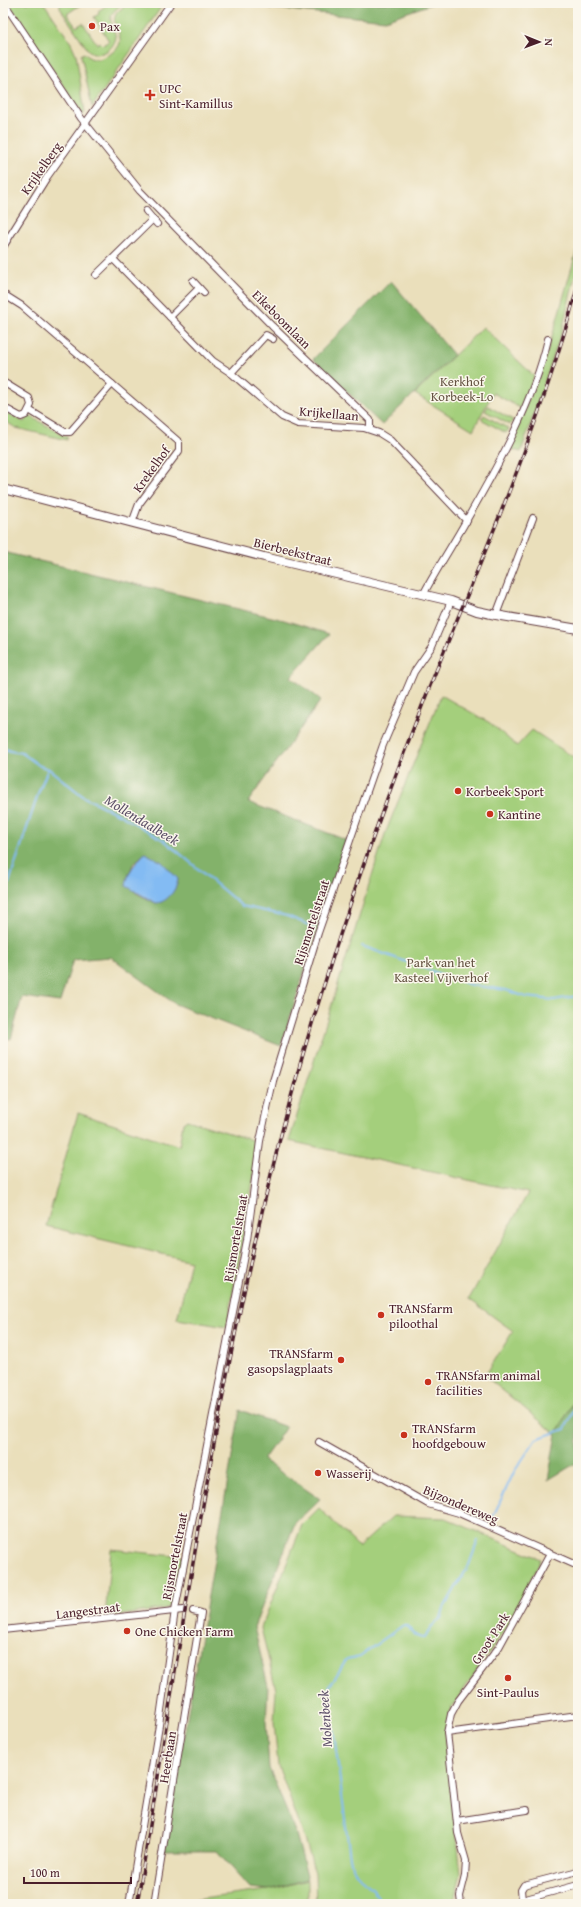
<svg xmlns="http://www.w3.org/2000/svg" width="581" height="1907" font-family="'Gentium Book Plus',serif">
  <style>
    .green { fill: #a4cf7b; stroke: #777753 }
    .forest { fill: #83b26b; stroke: #66684b; fill-rule: evenodd }
    .water { fill: #83bbf3; stroke: #666d8f }
    .lines { fill: none; stroke-linecap: round; stroke-linejoin: round }
    .stream { stroke: #83bbf3; stroke-width: 2 }
    .minor-casing { stroke: #623c41; stroke-width: 8 }
    .tertiary-casing { stroke: #623c41; stroke-width: 10 }
    .minor { stroke: #fff; stroke-width: 6 }
    .tertiary { stroke: #fff; stroke-width: 8 }
    .rail-casing { stroke: #4a1f2b; stroke-width: 3.5 }
    .rail { stroke: #fbf7ec; stroke-width: 2; stroke-dasharray: 6; stroke-linecap: butt }
    .poi-dot { fill: #c8321e; stroke: #fbf7ec; stroke-width: 1.5 }
    .labels { text-anchor: middle; stroke-width: 3; stroke-linejoin: round; paint-order: stroke }
    .poi-label { font-size: 13px; fill: #4a1f2b; stroke: #fbf7ec; text-anchor: start }
    .street-label { font-size: 13px; fill: #4a1f2b; stroke: #fbf7ec }
    .park-label { font-size: 13px; fill: #655443; stroke: #fbf7ec }
    .water-label { font-size: 14px; font-style: italic; fill: #5b4e67; stroke: #fbf7ec }
  </style>
  <rect width="100%" height="100%" fill="#fbf7ec"/>
  <filter id="ink" filterUnits="userSpaceOnUse"><feTurbulence type="fractalNoise" baseFrequency=".025" numOctaves="2"/><feDisplacementMap in="SourceGraphic" scale="8" xChannelSelector="R" yChannelSelector="G"/><feConvolveMatrix kernelMatrix="1 2 1 2 8 2 1 2 1" color-interpolation-filters="sRGB"/></filter>
  <filter id="wash" filterUnits="userSpaceOnUse"><feTurbulence type="fractalNoise" baseFrequency=".012" numOctaves="4" result="noise"/><feDisplacementMap in="SourceGraphic" scale="16" xChannelSelector="R" yChannelSelector="G"/><feGaussianBlur stdDeviation="0.9" result="paint"/><feColorMatrix in="noise" values="0 0 0 0 0 0 0 0 0 0 0 0 0 0 0 0 0 1.4 0 .05"/><feComposite in="paint" operator="in"/></filter>
  <g filter="url(#wash)">
    <rect width="100%" height="100%" fill="#eadfbb"/>
    <g class="green">
      <polygon points="8,3 44,3 71,43 76,54 85,113 83,115"/>
      <path d="M60 3H83L67 14 76 27 83 23 97 44 100 42 103 45 109 41 94 17 99 14 98 11 110 3H124C106 16 110 18 116 37 114 50 99 59 88 50L60 8Z"/>
      <path d="M131 3H164L92 107 81 55 84 53 90 58 98 60C103 57 110 55 114 51 130 39 109 26 116 14 119 9 126 6 131 3Z"/>
      <polygon points="578,246 578,263 562,331 521,452 507,448 541,371 554,330"/>
      <polygon points="483,327 534,376 522,409 493,393 473,430 415,394"/>
      <polygon points="488,406 513,420 510,425 485,411"/>
      <polygon points="4,411 24,422 28,415 67,437 67,440 16,428 3,420"/>
      <polygon points="484,415 509,429 506,433 481,419"/>
      <polygon points="441,695 490,723 517,746 532,730 578,760 578,1394 556,1434 485,1376 513,1331 469,1299 528,1193 289,1141 385,834"/>
      <polygon points="78,1113 179,1146 183,1123 187,1120 255,1141 259,1147 227,1327 177,1319 191,1261 46,1226"/>
      <polygon points="319,1508 359,1547 393,1516 445,1518 541,1559 508,1625 452,1707 445,1732 461,1874 453,1904 316,1904 315,1874 306,1842 278,1766 274,1722 276,1690 261,1628 302,1525"/>
      <polygon points="111,1549 184,1557 173,1607 105,1618"/>
      <polygon points="308,1880 308,1904 166,1904 268,1890"/>
    </g>
    <g class="forest">
      <polygon points="269,3 434,3 385,20 269,8"/>
      <polygon points="391,281 454,355 382,425 313,359"/>
      <path d="M3 552 284 620 329 634 291 677 321 700 248 802 346 840 281 1046 175 1004 111 957 73 960 60 1002 22 997 11 1039 3 1038ZM145 853 178 879C177 892 166 898 156 903L136 893 127 879 133 864Z"/>
      <polygon points="578,1394 578,1462 548,1480 556,1434"/>
      <polygon points="240,1410 286,1427 263,1460 320,1499 295,1523 254,1627 268,1686 266,1722 269,1768 296,1834 308,1879 269,1890 250,1888 217,1851 164,1851"/>
    </g>
    <path class="water" d="M145 853 162 862 178 879C177 889 167 903 156 903L126 886C128 870 135 864 145 853Z"/>
    <g class="lines">
      <g class="stream">
        <polyline points="3,748 10,751 22,753 40,766 49,769 84,797 120,815 165,841 242,906 287,916 314,927"/>
        <polyline points="3,888 7,889 39,791 48,769"/>
        <polyline points="362,946 471,985 506,990 526,997 554,1000 578,996"/>
        <polyline points="490,1523 514,1472 536,1439 565,1429 578,1402"/>
        <path d="M381 1904 373 1889 362 1880 352 1867 350 1858 330 1703 329 1687 347 1659 360 1656 402 1626H407C413 1632 416 1639 425 1638L431 1627 441 1618 444 1608 469 1565 478 1540"/>
      </g>
    </g>
  </g>
  <g filter="url(#ink)">
    <g class="lines">
      <defs>
        <g id="minor">
          <polyline points="4,3 81,118 140,191 272,326 370,420 370,429"/>
          <polyline points="146,211 157,224"/>
          <polyline points="3,247 47,177 171,3"/>
          <polyline points="113,259 213,361 231,373 282,417 298,424 364,428 379,433 390,440 467,521"/>
          <polyline points="96,275 153,219"/>
          <polyline points="193,281 204,293"/>
          <polyline points="3,294 22,306 179,442 179,451 139,504 132,523"/>
          <polyline points="170,317 199,288"/>
          <polyline points="231,373 266,335 273,339"/>
          <polyline points="3,382 29,398 31,405 26,415 21,417 3,407"/>
          <polyline points="29,410 65,432 70,432 112,384"/>
          <path d="M423 595C436 570 452 546 466 521 499 464 533 403 548 339"/>
          <polyline points="496,615 533,518"/>
          <polyline points="319,1442 428,1504 459,1513 578,1566"/>
          <polyline points="3,1630 183,1610"/>
          <polyline points="447,1733 578,1715"/>
          <polyline points="457,1821 527,1810"/>
          <polyline points="522,1900 521,1890 524,1885 578,1871"/>
          <polyline points="129,1904 159,1725 175,1610 247,1240 260,1141 273,1081 318,933 383,745 414,672 432,646 451,601"/>
          <polyline points="154,1904 201,1613 193,1611"/>
          <polyline points="461,1904 460,1896 465,1876 466,1861 458,1833 449,1750 447,1733 451,1714 458,1701 499,1647 550,1554"/>
          <polyline points="506,1904 508,1904"/>
          <polyline points="518,1904 522,1900 578,1885"/>
        </g>
        <polyline id="tertiary" points="3,489 264,557 451,601 477,611 496,615 578,629"/>
      </defs>
      <use href="#minor" class="minor-casing"/>
      <use href="#tertiary" class="tertiary-casing"/>
      <use href="#minor" class="minor"/>
      <use href="#tertiary" class="tertiary"/>
      <defs>
        <path id="rail" d="M137 1904C187 1607 226 1307 314 1017 346 912 382 808 422 706 455 622 492 539 523 455 544 399 562 343 578 286"/>
      </defs>
      <use href="#rail" class="rail-casing"/>
      <use href="#rail" class="rail"/>
    </g>
  </g>
  <g class="poi-dot">
    <circle cx="92" cy="26" r="4"/>
    <path d="M148 89h4v4h4v4h-4v4h-4v-4h-4v-4h4z"/>
    <circle cx="458" cy="791" r="4"/>
    <circle cx="490" cy="814" r="4"/>
    <circle cx="381" cy="1315" r="4"/>
    <circle cx="341" cy="1360" r="4"/>
    <circle cx="428" cy="1382" r="4"/>
    <circle cx="404" cy="1435" r="4"/>
    <circle cx="318" cy="1473" r="4"/>
    <circle cx="127" cy="1631" r="4"/>
    <circle cx="508" cy="1678" r="4"/>
  </g>
  <g class="labels">
    <g class="poi-label">
      <text x="100" y="31">Pax</text>
      <text x="159" y="93">UPC<tspan x="159" dy="15">Sint-Kamillus</tspan></text>
      <text x="466" y="796">Korbeek Sport</text>
      <text x="498" y="819">Kantine</text>
      <text x="389" y="1313">TRANSfarm<tspan x="389" dy="15">piloothal</tspan></text>
      <text x="333" y="1358" text-anchor="end">TRANSfarm<tspan x="333" dy="15">gasopslagplaats</tspan></text>
      <text x="436" y="1380">TRANSfarm animal<tspan x="436" dy="15">facilities</tspan></text>
      <text x="412" y="1433">TRANSfarm<tspan x="412" dy="15">hoofdgebouw</tspan></text>
      <text x="326" y="1478">Wasserij</text>
      <text x="135" y="1636">One Chicken Farm</text>
      <text x="508" y="1697" text-anchor="middle">Sint-Paulus</text>
    </g>
    <g class="street-label">
      <text transform="translate(41 168) rotate(-55)" y="5">Krijkelberg</text>
      <text transform="translate(282 319) rotate(45)" y="5">Eikeboomlaan</text>
      <text transform="translate(329 413) rotate(5)" y="5">Krijkellaan</text>
      <text transform="translate(151 469) rotate(-54)" y="5">Krekelhof</text>
      <text transform="translate(293 551) rotate(14)" y="5">Bierbeekstraat</text>
      <text transform="translate(311 922) rotate(-72)" y="5">Rijsmortelstraat</text>
      <text transform="translate(235 1238) rotate(-80)" y="5">Rijsmortelstraat</text>
      <text transform="translate(461 1504) rotate(23)" y="5">Bijzondereweg</text>
      <text transform="translate(174 1556) rotate(-79)" y="5">Rijsmortelstraat</text>
      <text transform="translate(88 1610) rotate(-7)" y="5">Langestraat</text>
      <text transform="translate(490 1638) rotate(-57)" y="5">Groot Park</text>
      <text transform="translate(167 1757) rotate(-81)" y="5">Heerbaan</text>
    </g>
    <g class="park-label">
      <text x="462" y="386">Kerkhof<tspan x="462" dy="15">Korbeek-Lo</tspan></text>
      <text x="441" y="967">Park van het<tspan x="441" dy="15">Kasteel Vijverhof</tspan></text>
    </g>
    <g class="water-label">
      <text transform="translate(142 820) rotate(31)" y="5">Mollendaalbeek</text>
      <text transform="translate(325 1719) rotate(-94)" y="5">Molenbeek</text>
    </g>
  </g>
  <rect width="581" height="1907" fill="none" stroke="#fbf7ec" stroke-width="16"/>
  <g transform="translate(539 42) rotate(91)" stroke="#fbf7ec" stroke-width="3" paint-order="stroke">
  <path d="M0-3L7 15L0 10L-7 15Z" fill="#4a1f2b"/>
  <text y="-6" font-size="11" font-weight="bold" text-anchor="middle" fill="#4a1f2b">N</text>
  </g>
  <path d="M24 1877v6h107v-6" fill="none" stroke="#4a1f2b" stroke-width="2"/>
  <text x="30" y="1877" font-size="12" fill="#4a1f2b" stroke="#fbf7ec" stroke-width="3" paint-order="stroke">100 m</text>
</svg>
